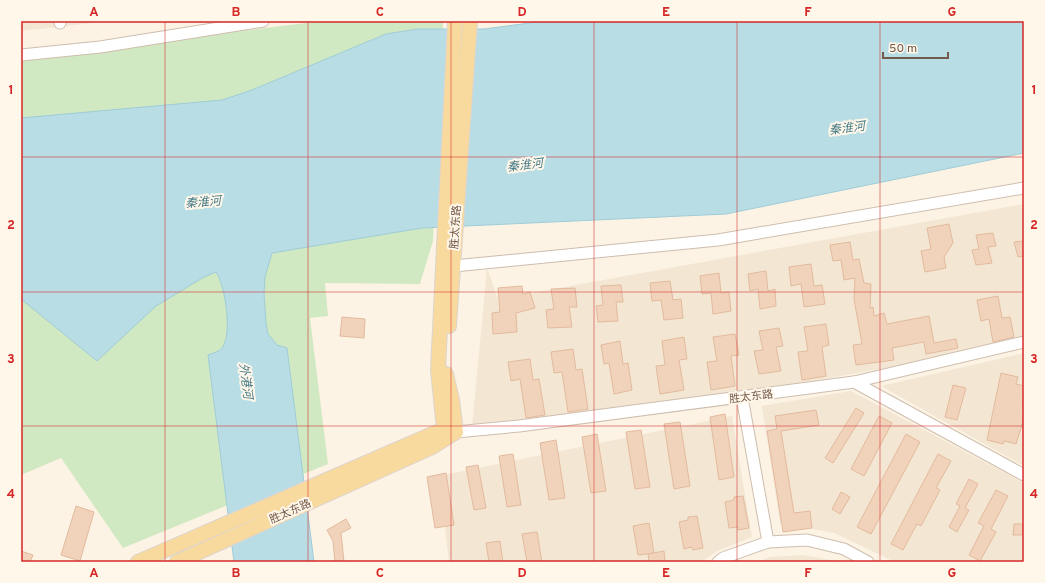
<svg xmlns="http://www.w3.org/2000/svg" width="1045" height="583" font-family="Overpass,'Noto Sans SC',sans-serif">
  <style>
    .residential { fill: #f3e6d3 }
    .green { fill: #d1e9c3 }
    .water { fill: #b9dde5; stroke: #9fccd7 }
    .building { fill: #f1d3bc; stroke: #e3ba9d }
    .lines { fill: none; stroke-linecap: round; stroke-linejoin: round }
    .minor-casing { stroke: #cfbeae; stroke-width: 13 }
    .major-casing { stroke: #dbd4d0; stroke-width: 16 }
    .minor { stroke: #fff; stroke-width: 11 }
    .major { stroke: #f9da9e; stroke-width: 14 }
    .grid { fill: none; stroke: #d62828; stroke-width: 1; stroke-opacity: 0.55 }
    .labels { text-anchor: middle; stroke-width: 4; stroke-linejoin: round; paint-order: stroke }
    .street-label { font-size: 11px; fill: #745a4a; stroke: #fff7ea }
    .water-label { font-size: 12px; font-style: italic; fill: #447a87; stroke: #fff7ea }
    .neatline { fill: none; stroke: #d62828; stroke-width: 1.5 }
    .grid-label { font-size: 13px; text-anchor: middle; font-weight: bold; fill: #d62828 }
  </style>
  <rect width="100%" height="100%" fill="#fcf3e4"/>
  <g class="residential">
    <polygon points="21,21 111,21 21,31"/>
    <polygon points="1024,204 1024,337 964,354 717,398 472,428 487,268 498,299"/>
    <polygon points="1024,353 1024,466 881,386"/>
    <polygon points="851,391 1022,482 1024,485 1024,562 895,562 834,533 780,523 762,406"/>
    <polygon points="732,416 752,537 717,551 702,562 449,562 439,476"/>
    <polygon points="803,555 842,562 757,562 770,557"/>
  </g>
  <polygon class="green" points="323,21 443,21 433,241 420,284 325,283 328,316 310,318 328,464 123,548 61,458 21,475 21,61 79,55 213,34"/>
  <path class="water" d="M545 21H1024V153L726 214 422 228 272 253 265 277 264 294 266 323 268 334 277 345 287 348 314 562H234L208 355C213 353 219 352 222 348 233 334 225 285 216 272L204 277 156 306 97 361 21 299V118L222 100 252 90 386 34 417 29H484Z"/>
  <g class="building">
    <polygon points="949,224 953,243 944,257 946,268 925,272 921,251 931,249 927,228"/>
    <polygon points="993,233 996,246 988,247 992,263 976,265 972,250 979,249 976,235"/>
    <polygon points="1024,241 1024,256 1018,257 1014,242"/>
    <polygon points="850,242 853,260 859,259 864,283 871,284 870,308 873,307 874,316 884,313 887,324 929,316 934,343 956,339 958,348 926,354 924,342 892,348 894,360 856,365 853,345 862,344 854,299 855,278 844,280 841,260 833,261 830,245"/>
    <polygon points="811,264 814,286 822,285 825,304 804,307 801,284 791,286 789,267"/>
    <polygon points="766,271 768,291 775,289 776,306 760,309 758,289 750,291 748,274"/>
    <polygon points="719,273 721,293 729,292 731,311 713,314 711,293 702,294 700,276"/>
    <polygon points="670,281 673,300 681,299 683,318 664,320 661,300 652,301 650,283"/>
    <polygon points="621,285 623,302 616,302 618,321 598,322 596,306 603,305 601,286"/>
    <polygon points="522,286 523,294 530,292 535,308 516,313 517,332 493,334 492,313 500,312 498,288"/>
    <polygon points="575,288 577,307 569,307 572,327 548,328 546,310 554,309 551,289"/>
    <polygon points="998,296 1002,318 1010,317 1014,337 993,342 989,319 981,321 977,300"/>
    <polygon points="342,317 365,319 364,338 340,336"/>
    <polygon points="826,324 829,345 822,347 826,376 802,380 798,352 808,351 804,327"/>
    <polygon points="779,328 783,346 776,347 781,371 759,374 754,351 763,350 759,331"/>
    <polygon points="735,334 739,355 731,356 735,386 711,390 707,362 717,361 713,337"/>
    <polygon points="684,337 687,359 679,360 684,390 660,394 656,366 665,365 662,341"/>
    <polygon points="620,341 623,364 628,363 632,390 614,394 609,363 604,364 601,345"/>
    <polygon points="573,349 576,370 582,369 588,409 568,412 562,372 554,373 551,352"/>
    <polygon points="530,359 533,380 539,379 545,415 526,418 520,379 511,381 508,362"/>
    <polygon points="1001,373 1018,377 1016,384 1024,386 1024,398 1022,406 1024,406 1024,418 1016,444 1004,441 1003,444 987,440"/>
    <polygon points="953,385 966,388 957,420 945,417"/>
    <polygon points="856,408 864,413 833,463 825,458"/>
    <polygon points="816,410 819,425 781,431 794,513 810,511 812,528 783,532 767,431 777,429 775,416"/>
    <polygon points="725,414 734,477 719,480 710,417"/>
    <polygon points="879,416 892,423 864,476 851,469"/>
    <polygon points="680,422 690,486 674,489 664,424"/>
    <polygon points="641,430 650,487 635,489 626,432"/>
    <polygon points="597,434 606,491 591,493 582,437"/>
    <polygon points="906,434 920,442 871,534 857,527"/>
    <polygon points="556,440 565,498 549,500 540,443"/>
    <polygon points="513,454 521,505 507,507 499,456"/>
    <polygon points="938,454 951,461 936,488 940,490 921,526 917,524 903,550 891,544"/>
    <polygon points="478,465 486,508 474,510 466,467"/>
    <polygon points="446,473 454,525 435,528 427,477"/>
    <polygon points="969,479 978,484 965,508 969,510 957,532 949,527 960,506 956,504"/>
    <polygon points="996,490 1008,496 991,529 996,532 980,561 969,555 984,526 978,523"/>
    <polygon points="841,492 850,497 840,514 832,509"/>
    <polygon points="743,496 749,528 738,530 738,527 729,528 725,502 734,500 734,497"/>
    <polygon points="76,506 94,512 80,561 61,555"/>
    <polygon points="697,516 703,548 693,550 692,547 684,549 679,522 688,520 688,517"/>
    <polygon points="346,519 351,528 341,533 344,562 335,562 333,541 327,530"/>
    <polygon points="649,523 654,553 638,555 633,526"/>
    <polygon points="1014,524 1023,524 1023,535 1013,535"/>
    <polygon points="537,532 542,562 527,562 522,534"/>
    <polygon points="500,541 503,562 489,562 486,543"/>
    <polygon points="21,551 33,555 30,562 21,562"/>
    <polygon points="664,551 665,562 649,562 648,554"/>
  </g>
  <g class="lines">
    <defs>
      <g id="minor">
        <polyline points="60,23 60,21"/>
        <polyline points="21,55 100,47 263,21"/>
        <polyline points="445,265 454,266 718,240 1024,188"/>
        <polyline points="854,382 1024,475"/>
        <polyline points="742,397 768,542"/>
        <polyline points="449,430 456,432 519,426 854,382 1024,342"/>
        <polyline points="718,562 723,558 768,542 807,540 844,549 868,562"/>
      </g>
      <g id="major">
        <polyline points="449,326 470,21"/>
        <polyline points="138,562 444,429 438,370 455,21"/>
        <polyline points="177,562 432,447 456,432 452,400 446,374"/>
      </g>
    </defs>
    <use href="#minor" class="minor-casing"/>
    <use href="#major" class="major-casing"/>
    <use href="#minor" class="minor"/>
    <use href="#major" class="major"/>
  </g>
  <path class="grid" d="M165 21V562M308 21V562M451 21V562M594 21V562M737 21V562M880 21V562M21 157H1024M21 292H1024M21 426H1024"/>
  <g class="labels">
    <g class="street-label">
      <text transform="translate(455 227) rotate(-86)" y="4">胜太东路</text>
      <text transform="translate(751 396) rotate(-7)" y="4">胜太东路</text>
      <text transform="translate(290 511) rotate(-24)" y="4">胜太东路</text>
    </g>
    <g class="water-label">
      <text transform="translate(847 128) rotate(-7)" y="4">秦淮河</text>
      <text transform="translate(525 165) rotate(-7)" y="4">秦淮河</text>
      <text transform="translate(203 202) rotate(-5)" y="4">秦淮河</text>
      <text transform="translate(246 381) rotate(82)" y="4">外港河</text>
    </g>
  </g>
  <rect width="1045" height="583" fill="none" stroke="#fff7ea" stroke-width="44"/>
  <path d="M883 52v6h65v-6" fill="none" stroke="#745a4a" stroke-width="2"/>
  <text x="889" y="52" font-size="12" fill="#745a4a" stroke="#fff7ea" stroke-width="3" paint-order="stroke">50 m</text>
  <rect x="22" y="22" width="1001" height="539" class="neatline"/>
  <g class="grid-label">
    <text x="94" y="16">A</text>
    <text x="236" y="16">B</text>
    <text x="380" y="16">C</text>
    <text x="522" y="16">D</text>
    <text x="666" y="16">E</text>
    <text x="808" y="16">F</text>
    <text x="952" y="16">G</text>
    <text x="11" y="94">1</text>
    <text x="1034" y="94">1</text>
    <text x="11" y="229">2</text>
    <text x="1034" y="229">2</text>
    <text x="11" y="363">3</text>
    <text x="1034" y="363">3</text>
    <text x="11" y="498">4</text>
    <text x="1034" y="498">4</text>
    <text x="94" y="577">A</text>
    <text x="236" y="577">B</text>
    <text x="380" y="577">C</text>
    <text x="522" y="577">D</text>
    <text x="666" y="577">E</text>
    <text x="808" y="577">F</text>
    <text x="952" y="577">G</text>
  </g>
</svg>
